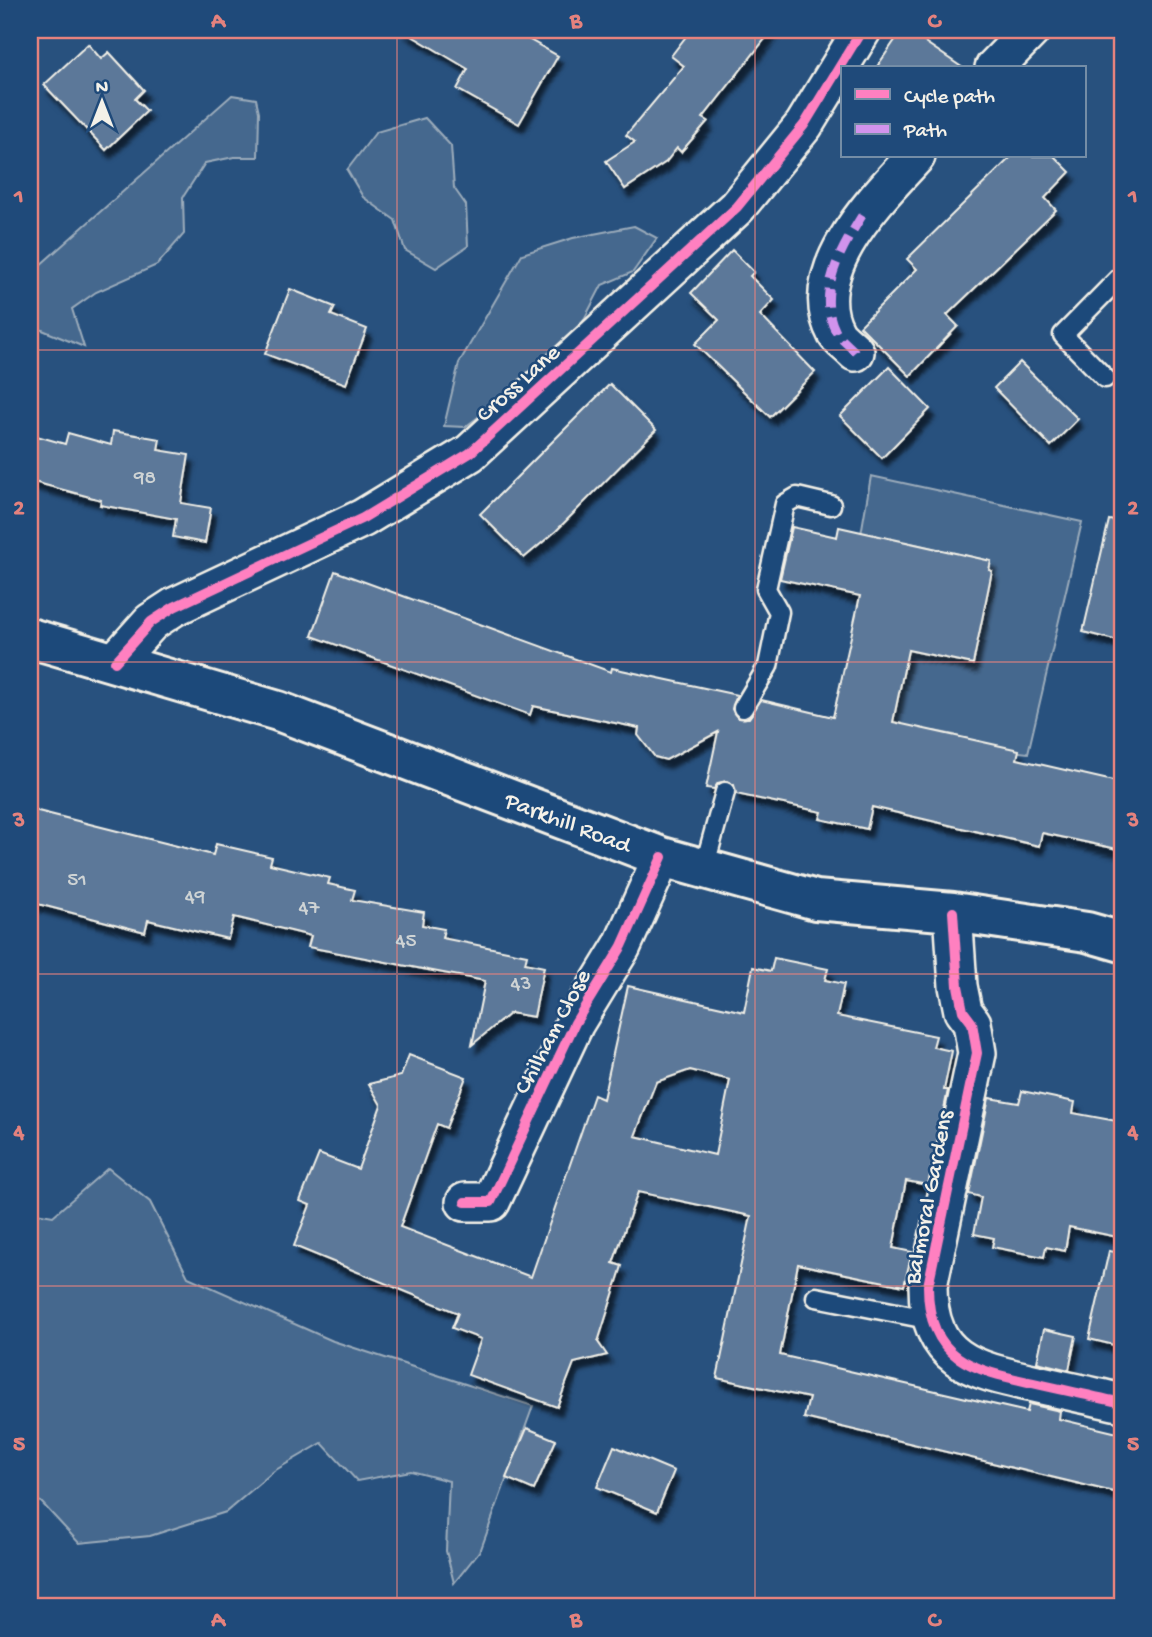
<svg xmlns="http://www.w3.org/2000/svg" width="1152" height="1637" font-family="'Gochi Hand',sans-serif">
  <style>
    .green { fill: #45688e; stroke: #9cacbb; stroke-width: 2 }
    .building { fill: #5b7899; stroke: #f4f1e8; stroke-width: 2; fill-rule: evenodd; filter: url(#shadow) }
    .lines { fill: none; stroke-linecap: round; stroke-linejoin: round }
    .service-casing { stroke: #f4f1e8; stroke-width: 23 }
    .minor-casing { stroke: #f4f1e8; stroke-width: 42 }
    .secondary-casing { stroke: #f4f1e8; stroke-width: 44 }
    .service { stroke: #1f4a7a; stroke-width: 18 }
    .minor { stroke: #1f4a7a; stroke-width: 37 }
    .secondary { stroke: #1f4a7a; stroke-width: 38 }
    .quiet { stroke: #d193ec; stroke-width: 9; stroke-dasharray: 18 9; stroke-linecap: butt }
    .cycleway-casing { stroke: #1f4a7a; stroke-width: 15 }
    .cycleway { stroke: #ff80c0; stroke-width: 10 }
    .grid { fill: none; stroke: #e4827e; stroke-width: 2; stroke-opacity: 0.55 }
    .labels { text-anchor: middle; stroke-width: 5; stroke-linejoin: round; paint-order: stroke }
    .number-label { font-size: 21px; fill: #ced3d4 }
    .street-label { font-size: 24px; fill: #f4f1e8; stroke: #1f4a7a }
    .neatline { fill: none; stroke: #e4827e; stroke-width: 2.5 }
    .grid-label { font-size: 23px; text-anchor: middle; font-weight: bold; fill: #e4827e }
  </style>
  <defs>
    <filter id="shadow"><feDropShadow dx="4.5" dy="8" stdDeviation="2" flood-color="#0009"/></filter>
  </defs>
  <rect width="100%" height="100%" fill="#28517e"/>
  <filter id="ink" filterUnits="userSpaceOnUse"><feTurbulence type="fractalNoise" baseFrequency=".0143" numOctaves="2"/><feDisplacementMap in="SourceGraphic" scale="14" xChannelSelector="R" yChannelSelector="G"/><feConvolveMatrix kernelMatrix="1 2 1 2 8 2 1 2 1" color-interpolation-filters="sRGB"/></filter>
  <g filter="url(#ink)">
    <g class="green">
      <polygon points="232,95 256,99 259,112 258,157 234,157 205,163 183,197 184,234 157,265 96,292 72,309 84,347 30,325 30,274"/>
      <polygon points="425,118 451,146 454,188 466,205 468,246 436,268 405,250 395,220 363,197 347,170 376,132"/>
      <polygon points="634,226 657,238 633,272 602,285 577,333 505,397 465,427 444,426 459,363 522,254 573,238"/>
      <polygon points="871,476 1082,522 1028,753 953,745 955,735 934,731 891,731 912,633 973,663 992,571 989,570 990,561 906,542 904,550 860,540"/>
      <polygon points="108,1168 150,1202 188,1277 333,1341 533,1406 481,1549 454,1583 446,1551 449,1481 411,1471 357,1481 322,1443 274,1471 226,1512 150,1536 79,1543 41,1502 30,1499 30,1212 53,1216"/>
    </g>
    <g class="building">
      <polygon points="402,30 512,30 558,56 519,124 457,89 468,69"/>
      <polygon points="691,30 772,30 703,118 708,121 681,152 677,148 666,162 625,189 606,161 635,142 626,135 684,66 671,56"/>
      <polygon points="902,30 907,30 963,68 876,68"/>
      <polygon points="88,44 101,59 109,52 144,90 135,99 147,111 106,150 44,85"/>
      <polygon points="1012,156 1054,156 1070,172 1045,198 1056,210 947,315 958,326 910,376 860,326 917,269 907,259"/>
      <polygon points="732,250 754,272 750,276 774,300 760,315 815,372 770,417 695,344 719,320 691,293"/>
      <polygon points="290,289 335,307 331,315 367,329 346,384 265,354"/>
      <polygon points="1020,362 1078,419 1051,446 994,388"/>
      <polygon points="889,367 930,409 882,458 840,416"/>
      <polygon points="610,384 656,430 556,531 524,558 480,514"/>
      <polygon points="113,431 160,439 158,450 189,455 181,503 211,508 205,543 173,537 176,519 100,505 101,500 30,481 30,434 65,444 68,433 111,445"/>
      <polygon points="1109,520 1122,522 1122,642 1083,632"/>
      <polygon points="792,527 837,537 839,527 991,561 989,570 992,571 973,664 908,650 893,722 1019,750 1017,759 1122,783 1122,850 1042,833 1039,846 872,807 867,829 820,819 822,812 736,794 734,785 727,781 718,783 714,789 706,788 718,732 666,760 655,757 638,735 639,728 533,706 530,715 312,636 335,571 611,672 612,668 737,695 732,709 738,718 749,718 761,700 833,717 860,596 780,579"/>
      <polygon points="30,809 213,855 216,844 272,857 270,864 330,878 328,884 355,890 352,900 424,912 422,925 444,929 442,938 527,955 525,963 544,967 534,1017 510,1013 472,1045 485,981 308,947 311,936 234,917 228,939 148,920 145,932 30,902"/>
      <path d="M774 958 828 969 825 980 844 984 837 1016 936 1036 933 1047 952 1051 944 1090H948L928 1185 906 1181 893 1248 912 1252 904 1286 798 1264 780 1355 1027 1412 1029 1404 1060 1411 1059 1419 1122 1434V1494L804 1418 809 1398 717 1378 751 1216 638 1192 613 1263 622 1266 598 1342 607 1355 574 1363 557 1407 468 1375 481 1339 452 1328 458 1313 294 1246 310 1205 300 1201 319 1154 358 1169 381 1105 369 1084 401 1076 409 1055 466 1077 446 1128 437 1124 400 1227 531 1277 594 1095 603 1099 628 986 744 1012 753 967 771 971ZM690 1070 730 1080 715 1155 635 1136 656 1082Z"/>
      <polygon points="1022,1091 1075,1102 1073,1113 1122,1122 1122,1238 1069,1227 1065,1251 1046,1247 1044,1257 992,1247 994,1238 974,1234 981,1197 969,1194 989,1098 1019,1103"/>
      <polygon points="1109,1251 1122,1253 1122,1347 1089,1339"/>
      <polygon points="1044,1329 1076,1336 1069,1370 1037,1362"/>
      <polygon points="527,1428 556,1440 534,1490 506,1478"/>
      <polygon points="614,1446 674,1471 657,1512 597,1487"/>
    </g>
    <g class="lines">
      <defs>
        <g id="service">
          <polyline points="1105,378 1063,335 1122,275"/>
          <polyline points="743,708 768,666 779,612 766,589 785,504 797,497 831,505"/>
          <polyline points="704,868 725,792"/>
          <polyline points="816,1297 932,1320"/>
        </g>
        <g id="minor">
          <polyline points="994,68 1031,30"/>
          <path d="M855 352C850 346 840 340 836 333 802 271 879 196 916 156"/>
          <polyline points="115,662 151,622 174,607 363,518 470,453 737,207 804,125 862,30"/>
          <path d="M953 912 958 986 963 1011 972 1023 977 1053 928 1286C928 1360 973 1370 1033 1383 1063 1390 1093 1396 1122 1403"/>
          <polyline points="465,1202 491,1202 575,1023 622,946 662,857"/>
        </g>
        <g id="secondary">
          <path id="s1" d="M30 638 278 711 662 857 816 900 953 912 1087 932 1122 942"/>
        </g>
      </defs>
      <use href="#service" class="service-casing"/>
      <use href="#minor" class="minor-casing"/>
      <use href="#secondary" class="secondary-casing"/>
      <use href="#service" class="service"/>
      <use href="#minor" class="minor"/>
      <use href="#secondary" class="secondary"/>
      <path class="quiet" d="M855 352C850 346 840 339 836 332 815 292 842 248 863 214"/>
      <defs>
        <g id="cycleway">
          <polyline points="115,662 151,622 174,607 363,518 470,453 737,207 804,125 862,30"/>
          <path d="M953 912 958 986 963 1011 972 1023 977 1053 928 1286C928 1360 973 1370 1033 1383 1063 1390 1093 1396 1122 1403"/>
          <polyline points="465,1202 491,1202 575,1023 622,946 662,857"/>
        </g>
      </defs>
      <use href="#cycleway" class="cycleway-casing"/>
      <use href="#cycleway" class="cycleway"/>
    </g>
  </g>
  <path class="grid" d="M397 30V1607M755 30V1607M30 350H1122M30 662H1122M30 974H1122M30 1286H1122"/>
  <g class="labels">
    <g class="number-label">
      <text x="145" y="483">98</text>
      <text x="77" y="885">51</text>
      <text x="195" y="902">49</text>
      <text x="309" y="913">47</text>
      <text x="406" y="946">45</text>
      <text x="521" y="989">43</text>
    </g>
    <g class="street-label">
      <text transform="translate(517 382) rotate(-42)" y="8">Cross Lane</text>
      <text dy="8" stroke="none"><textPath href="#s1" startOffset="569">Parkhill Road</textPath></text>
      <text transform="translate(551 1031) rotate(-62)" y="8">Chilham Close</text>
      <text transform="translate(927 1197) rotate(-79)" y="8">Balmoral Gardens</text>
    </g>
  </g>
  <rect width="1152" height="1637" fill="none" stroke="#1f4a7a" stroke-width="77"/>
  <rect x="841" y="66" width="245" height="91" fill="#1f4a7a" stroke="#748da6" stroke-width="2"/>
  <rect x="855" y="89" width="35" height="10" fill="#ff80c0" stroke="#748da6" stroke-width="2"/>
  <text x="904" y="102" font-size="21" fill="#f4f1e8">Cycle path</text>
  <rect x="855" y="124" width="35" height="10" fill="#d193ec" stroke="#748da6" stroke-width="2"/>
  <text x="904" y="136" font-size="21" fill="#f4f1e8">Path</text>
  <g transform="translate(102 102)" stroke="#1f4a7a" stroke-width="5" paint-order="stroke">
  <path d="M0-5L12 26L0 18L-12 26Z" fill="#f4f1e8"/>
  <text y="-10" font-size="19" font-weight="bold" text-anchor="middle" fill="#f4f1e8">N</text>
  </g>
  <rect x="38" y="38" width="1076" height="1560" class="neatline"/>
  <g class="grid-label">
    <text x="218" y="27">A</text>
    <text x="576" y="27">B</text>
    <text x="934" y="27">C</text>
    <text x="19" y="202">1</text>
    <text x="1133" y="202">1</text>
    <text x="19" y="514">2</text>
    <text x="1133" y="514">2</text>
    <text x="19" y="826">3</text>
    <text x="1133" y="826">3</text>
    <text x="19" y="1138">4</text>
    <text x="1133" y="1138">4</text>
    <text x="19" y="1450">5</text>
    <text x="1133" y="1450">5</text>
    <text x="218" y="1626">A</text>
    <text x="576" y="1626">B</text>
    <text x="934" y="1626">C</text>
  </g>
</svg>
